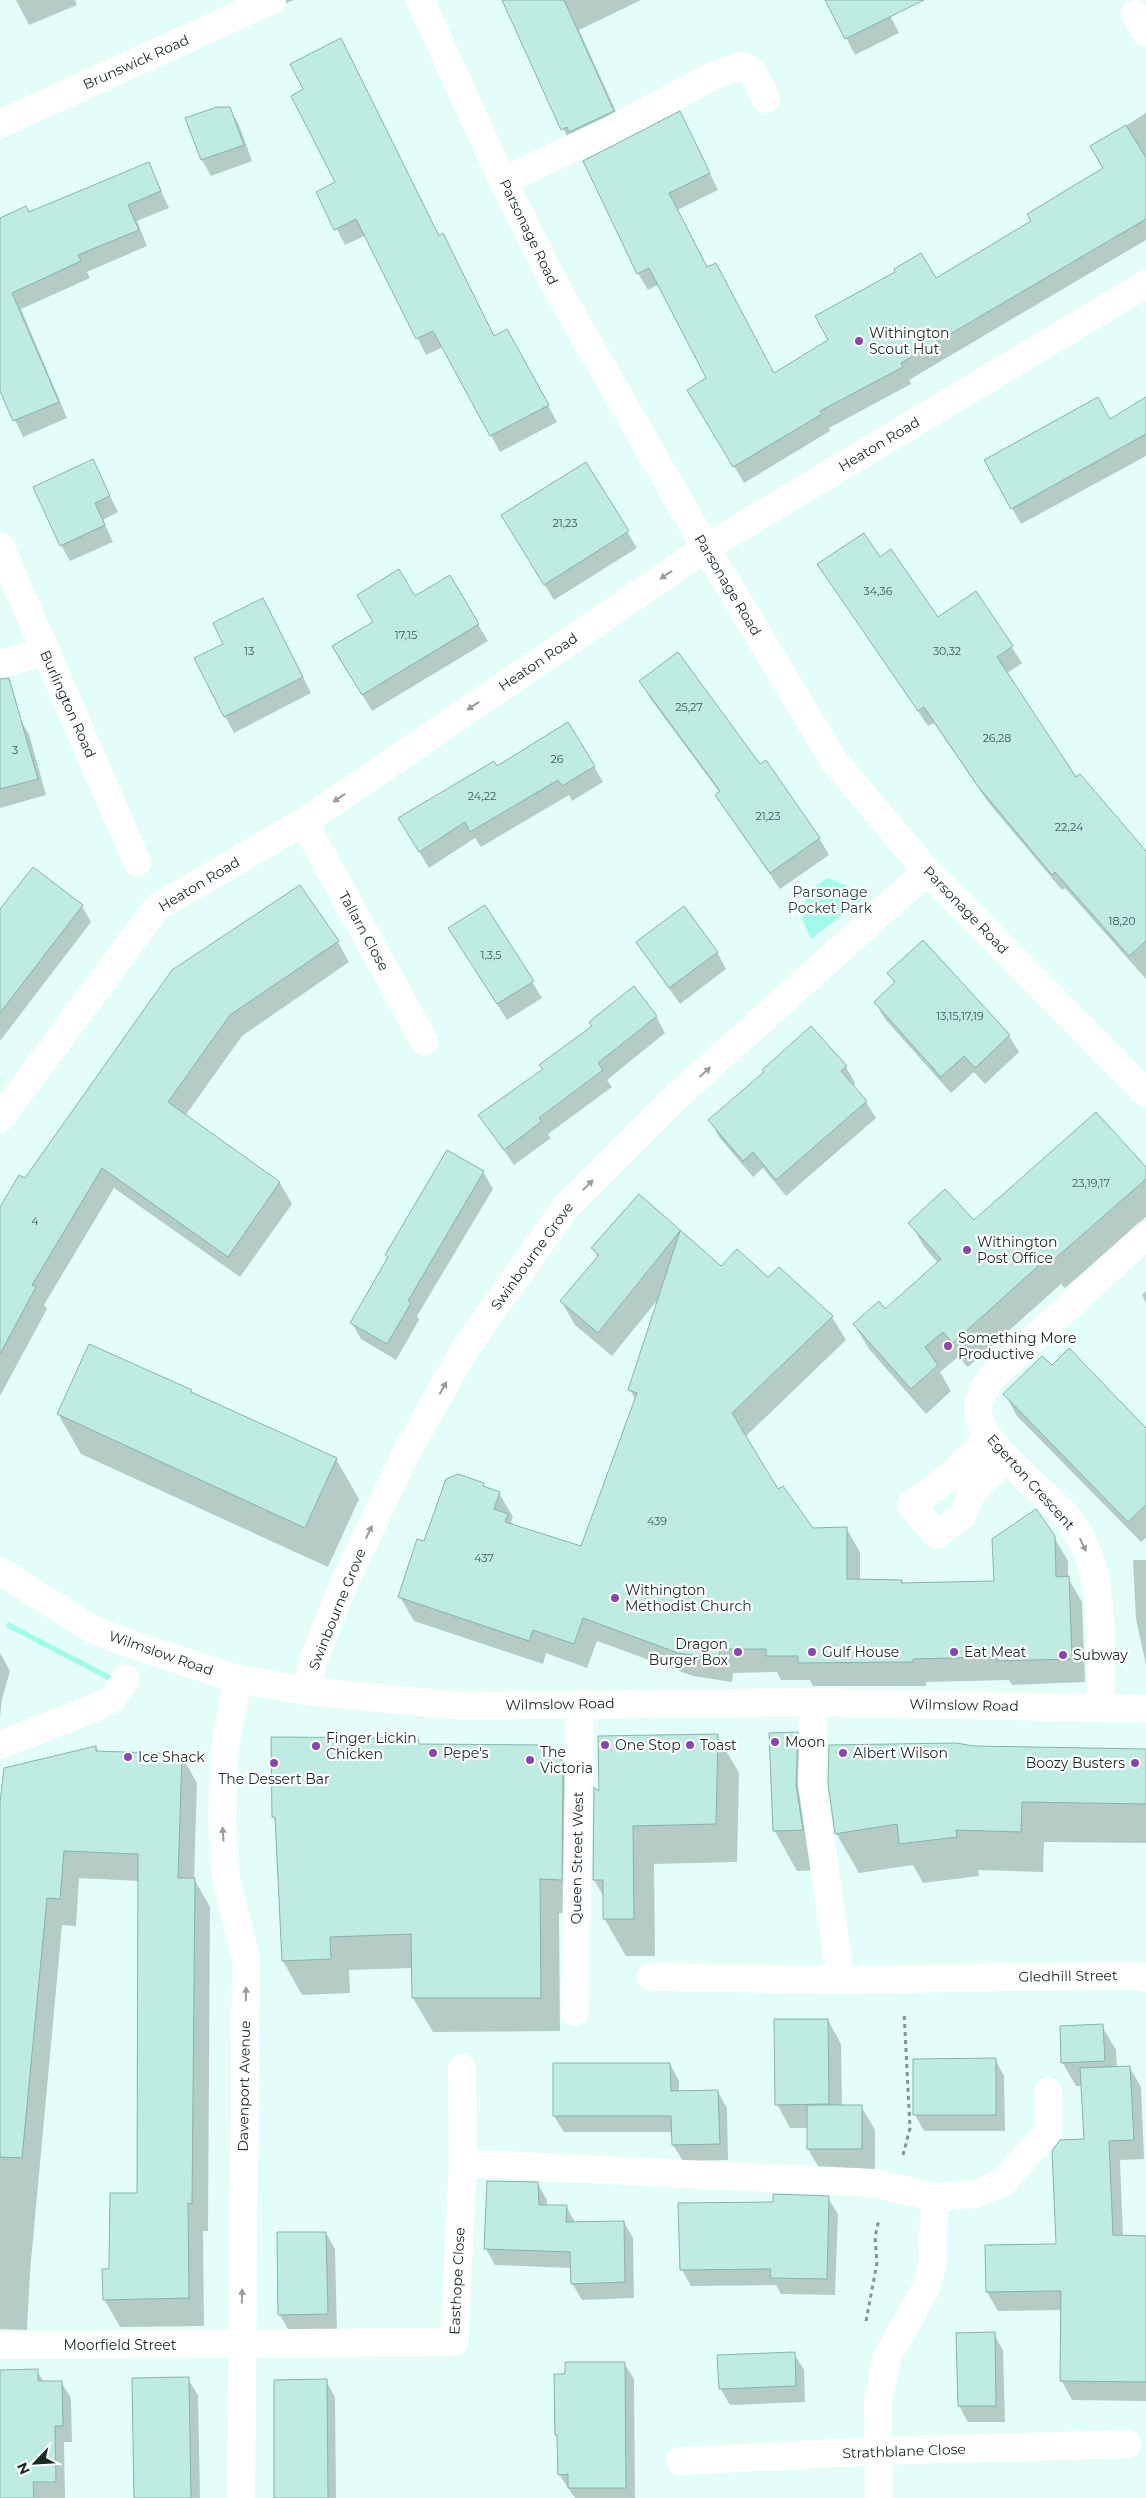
<svg xmlns="http://www.w3.org/2000/svg" width="1146" height="2498" font-family="Montserrat,sans-serif">
  <style>
    .green { fill: #a1fbea }
    .shadow { fill: #0003 }
    .building { fill: #beece3; stroke: #86b3aa }
    .lines { fill: none; stroke-linecap: round; stroke-linejoin: round }
    .path { stroke: #7f9590; stroke-width: 3; stroke-dasharray: 4 4; stroke-linecap: butt }
    .minor { stroke: #fff; stroke-width: 28 }
    .major { stroke: #fff; stroke-width: 28 }
    .oneway { fill: #979f9d }
    .poi-dot { fill: #8943b7; stroke: #fff; stroke-width: 2 }
    .labels { text-anchor: middle; stroke-width: 4.5; stroke-linejoin: round; paint-order: stroke }
    .number-label { font-size: 11px; fill: #425a55 }
    .street-label { font-size: 14px; fill: #182a26; stroke: #fff }
    .poi-label { font-size: 14px; fill: #182a26; stroke: #fff; text-anchor: start }
    .park-label { font-size: 14px; fill: #224c45; stroke: #fff }
  </style>
  <rect width="100%" height="100%" fill="#e3fef8"/>
  <g class="green">
    <polygon points="827,878 845,885 864,898 811,939 802,918 806,894"/>
    <polygon points="8,1622 112,1676 110,1681 6,1627"/>
  </g>
  <g class="shadow">
    <polygon points="16,0 75,0 77,5 29,25"/>
    <polygon points="265,0 294,0 271,10"/>
    <polygon points="503,0 641,0 579,30 623,127 571,145"/>
    <polygon points="827,0 882,0 899,33 855,55"/>
    <polygon points="229,108 239,125 252,161 211,176 202,160 187,119"/>
    <polygon points="1146,113 1146,240 909,380 911,384 829,428 830,431 744,483 689,390 708,379 659,284 648,290 638,273 585,161 688,129 718,190 677,210 708,268 774,374 1033,222 1105,169 1092,147"/>
    <polygon points="148,163 169,208 137,221 147,246 87,272 90,278 21,309 67,418 23,437 0,388 0,219 29,214"/>
    <polygon points="318,192 439,237 443,235 495,337 516,346 557,422 500,452 443,347 426,355 366,235 345,245"/>
    <polygon points="1146,399 1146,456 1021,524 985,460 1110,420"/>
    <polygon points="92,460 118,512 103,520 113,542 70,561 61,545"/>
    <polygon points="585,463 637,548 554,600 512,532"/>
    <polygon points="880,559 938,619 976,593 1022,663 1006,674 1076,779 1146,853 1146,979 1065,888 1062,890 988,802 934,723 928,726 819,565"/>
    <polygon points="449,576 488,641 372,711 334,647"/>
    <polygon points="272,616 311,693 234,733 225,716 225,644"/>
    <polygon points="641,682 760,765 819,838 829,855 780,889 726,811 717,795 720,793 650,698"/>
    <polygon points="19,718 29,734 46,795 0,808 0,723"/>
    <polygon points="594,766 603,782 572,801 569,795 481,847 475,838 429,868 409,835 496,768"/>
    <polygon points="82,906 91,922 0,1041 0,911"/>
    <polygon points="338,942 349,962 242,1036 185,1116 280,1183 292,1204 240,1277 114,1188 44,1305 47,1309 0,1396 0,1209 25,1180 173,971"/>
    <polygon points="922,942 1009,1036 1019,1052 985,1084 974,1072 951,1093 885,1019 875,1002 895,984 888,973"/>
    <polygon points="637,943 717,952 726,969 680,1004"/>
    <polygon points="460,945 532,982 542,998 507,1020"/>
    <polygon points="656,1016 665,1033 607,1080 612,1087 548,1134 551,1138 514,1165 480,1116"/>
    <polygon points="811,1028 846,1067 855,1083 853,1086 866,1102 876,1118 786,1196 763,1168 753,1177 719,1137 710,1120 765,1072"/>
    <polygon points="1146,1169 1146,1217 1065,1288 1061,1284 968,1367 958,1357 940,1372 951,1391 926,1414 869,1349 854,1324 885,1311 938,1263 925,1248 910,1223 974,1222"/>
    <polygon points="483,1172 493,1189 417,1316 419,1320 396,1360 361,1339 352,1323 389,1259 387,1255"/>
    <polygon points="639,1196 721,1268 768,1279 779,1269 832,1317 846,1340 745,1437 778,1491 812,1529 846,1528 860,1552 860,1580 901,1581 902,1584 995,1582 1054,1537 1068,1561 1068,1578 1082,1602 1085,1682 1012,1685 1009,1680 926,1682 926,1686 813,1686 810,1680 781,1680 777,1672 733,1673 732,1682 693,1676 597,1641 587,1668 546,1653 543,1664 414,1621 400,1597 425,1543 483,1484 486,1488 499,1493 513,1517 511,1522 513,1525 582,1548 635,1399 630,1390 660,1297 612,1356 575,1325 561,1301 598,1257 593,1248"/>
    <polygon points="1146,1291 1146,1303 1142,1295"/>
    <polygon points="90,1345 336,1459 359,1499 328,1567 81,1454 58,1414"/>
    <polygon points="1052,1367 1146,1430 1146,1538 1141,1542 1017,1416 1005,1394"/>
    <polygon points="1133,1560 1146,1560 1146,1665 1136,1619"/>
    <polygon points="0,1653 10,1671 2,1699 0,1717"/>
    <polygon points="797,1733 820,1773 825,1870 797,1871 774,1830"/>
    <polygon points="717,1735 739,1773 737,1862 654,1864 655,1956 626,1956 604,1918 604,1897 594,1880 600,1794"/>
    <polygon points="417,1740 421,1746 562,1762 582,1796 580,1913 559,1913 560,2031 433,2032 413,1998 413,1968 349,1970 350,1993 302,1995 283,1961 277,1823 273,1817"/>
    <polygon points="96,1747 99,1753 181,1755 197,1783 194,1879 210,1907 208,2231 203,2231 204,2326 120,2327 104,2299 110,2270 138,2194 139,1881 79,1878 76,1926 62,1925 30,2272 27,2330 0,2329 0,1813"/>
    <polygon points="974,1747 1146,1750 1146,1843 1044,1842 1043,1872 978,1870 979,1876 923,1883 913,1865 859,1873 836,1833"/>
    <polygon points="828,2020 841,2044 842,2106 861,2106 875,2130 875,2172 822,2173 808,2149 808,2128 790,2128 777,2104"/>
    <polygon points="1102,2026 1116,2050 1117,2068 1130,2068 1141,2087 1144,2159 1120,2160 1123,2237 1146,2237 1146,2401 1072,2400 1061,2380 1062,2310 998,2311 987,2292 1057,2245 1085,2140 1082,2086 1076,2086 1062,2062"/>
    <polygon points="995,2059 1004,2076 1005,2131 924,2131 915,2115"/>
    <polygon points="670,2064 679,2081 679,2093 718,2092 727,2108 728,2160 683,2161 673,2145 673,2132 564,2132 554,2116"/>
    <polygon points="538,2184 547,2200 547,2206 566,2206 575,2222 624,2222 633,2238 634,2298 582,2300 572,2283 572,2268 495,2265 486,2249"/>
    <polygon points="828,2198 838,2214 835,2295 781,2294 776,2285 691,2286 682,2270 679,2204 774,2203"/>
    <polygon points="326,2233 335,2249 337,2330 289,2331 280,2315"/>
    <polygon points="957,2334 994,2334 1003,2350 1005,2422 968,2422 959,2406"/>
    <polygon points="794,2354 804,2370 805,2402 730,2405 720,2388"/>
    <polygon points="624,2363 634,2379 635,2498 575,2498 559,2474 558,2439 556,2435 555,2375"/>
    <polygon points="0,2371 37,2371 44,2382 61,2382 71,2398 72,2442 64,2442 65,2498 0,2498"/>
    <polygon points="188,2379 198,2395 200,2498 135,2498"/>
    <polygon points="326,2381 335,2397 336,2498 276,2498"/>
  </g>
  <g class="building">
    <polygon points="502,0 564,0 614,111 569,132 567,127 561,130"/>
    <polygon points="825,0 924,0 845,39"/>
    <polygon points="341,38 439,236 443,233 494,336 507,329 549,405 490,436 433,331 416,339 356,219 334,230 316,192 335,182 291,96 303,89 290,64"/>
    <polygon points="217,107 230,107 244,145 201,160 185,118"/>
    <polygon points="680,111 710,173 669,193 707,267 716,263 774,373 828,340 815,316 895,272 894,269 921,253 936,278 1031,221 1027,214 1103,168 1090,146 1126,125 1146,158 1146,219 901,363 903,367 820,411 822,414 733,467 687,390 706,378 649,268 637,274 583,161"/>
    <polygon points="149,162 161,191 128,205 139,230 78,255 81,261 12,293 59,402 13,421 0,391 0,218 26,206 29,212"/>
    <polygon points="1098,397 1110,419 1146,397 1146,434 1011,509 984,460"/>
    <polygon points="93,459 110,496 95,503 105,525 60,546 33,487"/>
    <polygon points="586,462 629,531 544,585 501,515"/>
    <polygon points="864,533 880,557 891,549 938,617 976,591 1013,646 997,657 1076,777 1080,774 1146,851 1146,941 1129,956 1055,872 1052,875 977,785 924,707 918,711 817,564"/>
    <polygon points="399,569 415,596 450,575 479,624 362,695 332,646 373,622 357,595"/>
    <polygon points="263,598 303,677 224,717 194,658 223,644 213,623"/>
    <polygon points="678,652 760,764 766,760 820,838 770,873 715,795 720,791 639,681"/>
    <polygon points="9,678 38,779 0,789 0,679"/>
    <polygon points="568,722 595,766 562,786 558,780 470,832 465,822 419,852 398,818 494,761 497,766"/>
    <polygon points="33,867 83,905 0,1013 0,909"/>
    <polygon points="300,885 339,941 230,1015 168,1102 280,1182 228,1257 102,1168 32,1285 36,1287 0,1354 0,1207 19,1175 25,1178 172,970"/>
    <polygon points="485,905 534,981 497,1004 448,928"/>
    <polygon points="684,906 718,952 669,988 636,942"/>
    <polygon points="923,940 1010,1035 975,1068 964,1056 941,1077 874,1002 895,982 887,973"/>
    <polygon points="634,986 657,1016 598,1063 603,1070 539,1118 542,1121 504,1150 478,1115 543,1069 539,1065 592,1026 589,1022"/>
    <polygon points="811,1026 847,1066 841,1071 867,1101 776,1180 753,1152 743,1161 708,1120 764,1072 762,1070"/>
    <polygon points="1096,1112 1146,1167 1146,1179 1050,1263 1046,1259 953,1343 943,1332 925,1347 938,1365 911,1389 853,1324 879,1301 885,1309 941,1259 908,1223 945,1189 974,1220"/>
    <polygon points="447,1150 484,1171 408,1301 411,1303 387,1344 350,1323 388,1257 385,1255"/>
    <polygon points="639,1194 721,1266 737,1249 768,1277 779,1267 833,1316 732,1413 778,1489 783,1486 813,1528 847,1527 847,1579 902,1580 901,1583 994,1581 992,1539 1036,1509 1055,1536 1056,1577 1069,1576 1072,1659 997,1661 997,1657 913,1659 913,1662 798,1663 798,1656 766,1656 766,1649 720,1649 719,1659 678,1653 583,1618 574,1644 533,1630 529,1641 398,1597 417,1539 424,1541 446,1479 458,1474 484,1483 483,1486 500,1492 494,1509 508,1514 505,1522 581,1546 637,1393 628,1390 680,1231 598,1333 560,1301 599,1255 591,1248"/>
    <polygon points="89,1344 192,1390 191,1392 337,1458 305,1528 57,1414"/>
    <polygon points="1069,1348 1146,1428 1146,1505 1128,1522 1003,1394 1042,1356 1052,1365"/>
    <polygon points="798,1732 796,1784 803,1830 773,1831 769,1733"/>
    <polygon points="718,1734 716,1824 633,1826 634,1919 603,1919 603,1880 593,1880 594,1787 599,1791 598,1736"/>
    <polygon points="271,1737 418,1738 419,1744 544,1745 563,1761 562,1880 540,1879 541,1998 412,1998 411,1934 330,1937 331,1959 282,1961 275,1817 272,1817"/>
    <polygon points="956,1743 974,1746 1146,1749 1146,1804 1022,1802 1021,1832 956,1830 957,1837 899,1844 897,1824 835,1834 828,1783 829,1745"/>
    <polygon points="96,1746 96,1751 182,1754 178,1878 195,1878 192,2204 188,2203 189,2298 103,2300 102,2269 109,2269 110,2193 137,2193 138,1854 64,1851 60,1899 47,1898 22,2158 0,2157 0,1803 4,1768"/>
    <polygon points="774,2019 828,2019 829,2104 775,2105"/>
    <polygon points="1103,2024 1105,2061 1061,2063 1060,2026"/>
    <polygon points="996,2058 996,2115 913,2115 913,2059"/>
    <polygon points="553,2063 670,2063 671,2091 718,2090 720,2144 672,2145 671,2116 553,2116"/>
    <polygon points="1130,2066 1134,2140 1109,2141 1113,2235 1146,2236 1146,2382 1060,2381 1061,2291 986,2292 985,2245 1056,2244 1052,2151 1060,2140 1084,2139 1080,2068"/>
    <rect x="807" y="2105" width="55" height="44"/>
    <polygon points="487,2181 538,2182 539,2205 567,2205 566,2222 624,2221 625,2282 571,2284 570,2252 484,2249"/>
    <polygon points="773,2194 829,2196 827,2279 770,2278 771,2269 680,2270 678,2203 773,2202"/>
    <polygon points="277,2232 326,2232 328,2314 278,2315"/>
    <polygon points="995,2332 996,2406 958,2406 956,2333"/>
    <polygon points="795,2352 796,2386 719,2389 717,2355"/>
    <polygon points="565,2362 625,2362 626,2488 568,2488 568,2474 558,2475 557,2435 555,2435 554,2374 565,2374"/>
    <polygon points="38,2369 38,2381 62,2381 63,2426 55,2426 56,2482 33,2482 34,2498 0,2498 0,2370"/>
    <polygon points="189,2377 191,2498 134,2498 132,2378"/>
    <polygon points="327,2379 328,2498 274,2498 274,2380"/>
  </g>
  <g class="lines">
    <g class="path">
      <polyline points="903,2155 910,2128 904,2012"/>
      <polyline points="866,2321 877,2263 875,2237 879,2219"/>
    </g>
    <g class="minor">
      <polyline points="420,0 503,181 555,285 706,548 834,761 927,871 1146,1093"/>
      <polyline points="1135,14 1146,33"/>
      <polyline points="0,124 272,0"/>
      <polyline points="503,181 609,131 715,75 741,66 752,71 766,99"/>
      <polyline points="0,546 137,862"/>
      <polyline points="0,664 45,651"/>
      <polyline points="304,822 424,1041"/>
      <polyline points="0,1119 157,907 304,822 706,548 1146,284"/>
      <polyline points="987,1438 951,1476 911,1505 937,1535 963,1515 970,1496 1005,1457"/>
      <polyline points="238,1679 225,1747 222,1819 226,1879 246,1958 241,2498"/>
      <polyline points="306,1691 313,1661 342,1588 405,1455 465,1349 565,1208 676,1097 927,871"/>
      <polyline points="814,1702 812,1784 841,1980"/>
      <path d="M1101 1708C1100 1667 1104 1600 1091 1563 1086 1547 1077 1529 1066 1516 1044 1490 977 1444 978 1409 978 1397 986 1387 991 1378L1146 1235"/>
      <polyline points="0,1745 99,1706 112,1699 126,1679"/>
      <polyline points="651,1977 841,1980 1135,1975 1146,1978"/>
      <polyline points="575,2012 580,1703"/>
      <polyline points="463,2163 874,2183 934,2197 976,2194 1004,2182 1048,2131 1048,2092"/>
      <polyline points="0,2345 454,2342 463,2163 462,2068"/>
      <polyline points="680,2461 879,2451 1127,2444"/>
      <polyline points="879,2498 878,2403 887,2357 926,2288 933,2263 934,2197"/>
    </g>
    <polyline class="major" points="0,1571 74,1618 96,1631 139,1647 238,1679 306,1691 463,1706 814,1702 1146,1709"/>
  </g>
  <defs><path id="oneway-solid" d="M-6-.8H1V-3.2L6.5 0L1 3.2V.8H-6Z" transform="scale(1.25)"/></defs>
  <g class="oneway">
    <use href="#oneway-solid" transform="translate(666 575) rotate(146)"/>
    <use href="#oneway-solid" transform="translate(473 706) rotate(146)"/>
    <use href="#oneway-solid" transform="translate(339 798) rotate(146)"/>
    <use href="#oneway-solid" transform="translate(705 1072) rotate(-42)"/>
    <use href="#oneway-solid" transform="translate(588 1185) rotate(-45)"/>
    <use href="#oneway-solid" transform="translate(443 1388) rotate(-61)"/>
    <use href="#oneway-solid" transform="translate(369 1532) rotate(-65)"/>
    <use href="#oneway-solid" transform="translate(1083 1545) rotate(65)"/>
    <use href="#oneway-solid" transform="translate(223 1834) rotate(-94)"/>
    <use href="#oneway-solid" transform="translate(246 1994) rotate(-89)"/>
    <use href="#oneway-solid" transform="translate(242 2296) rotate(-89)"/>
  </g>
  <g class="poi-dot">
    <circle cx="859" cy="341" r="5"/>
    <circle cx="967" cy="1250" r="5"/>
    <circle cx="948" cy="1346" r="5"/>
    <circle cx="615" cy="1598" r="5"/>
    <circle cx="738" cy="1652" r="5"/>
    <circle cx="812" cy="1652" r="5"/>
    <circle cx="954" cy="1652" r="5"/>
    <circle cx="1063" cy="1655" r="5"/>
    <circle cx="775" cy="1742" r="5"/>
    <circle cx="605" cy="1745" r="5"/>
    <circle cx="690" cy="1745" r="5"/>
    <circle cx="316" cy="1746" r="5"/>
    <circle cx="433" cy="1753" r="5"/>
    <circle cx="843" cy="1753" r="5"/>
    <circle cx="128" cy="1757" r="5"/>
    <circle cx="530" cy="1760" r="5"/>
    <circle cx="274" cy="1763" r="5"/>
    <circle cx="1135" cy="1763" r="5"/>
  </g>
  <g class="labels">
    <g class="number-label">
      <text x="565" y="527">21,23</text>
      <text x="878" y="595">34,36</text>
      <text x="406" y="639">17,15</text>
      <text x="249" y="655">13</text>
      <text x="947" y="655">30,32</text>
      <text x="689" y="711">25,27</text>
      <text x="997" y="742">26,28</text>
      <text x="15" y="754">3</text>
      <text x="557" y="763">26</text>
      <text x="482" y="800">24,22</text>
      <text x="768" y="820">21,23</text>
      <text x="1069" y="831">22,24</text>
      <text x="1122" y="925">18,20</text>
      <text x="491" y="959">1,3,5</text>
      <text x="960" y="1020">13,15,17,19</text>
      <text x="1091" y="1187">23,19,17</text>
      <text x="35" y="1225">4</text>
      <text x="657" y="1525">439</text>
      <text x="484" y="1562">437</text>
    </g>
    <g class="street-label">
      <text transform="translate(136 62) rotate(-24)" y="5">Brunswick Road</text>
      <text transform="translate(529 232) rotate(64)" y="5">Parsonage Road</text>
      <text transform="translate(879 444) rotate(-31)" y="5">Heaton Road</text>
      <text transform="translate(728 585) rotate(59)" y="5">Parsonage Road</text>
      <text transform="translate(538 662) rotate(-34)" y="5">Heaton Road</text>
      <text transform="translate(68 704) rotate(66)" y="5">Burlington Road</text>
      <text transform="translate(199 884) rotate(-31)" y="5">Heaton Road</text>
      <text transform="translate(966 910) rotate(46)" y="5">Parsonage Road</text>
      <text transform="translate(364 931) rotate(61)" y="5">Tallarn Close</text>
      <text transform="translate(532 1256) rotate(-54)" y="5">Swinbourne Grove</text>
      <text transform="translate(1031 1482) rotate(48)" y="5">Egerton Crescent</text>
      <text transform="translate(337 1609) rotate(-68)" y="5">Swinbourne Grove</text>
      <text transform="translate(161 1653) rotate(19)" y="5">Wilmslow Road</text>
      <text transform="translate(560 1704) rotate(-1)" y="5">Wilmslow Road</text>
      <text transform="translate(964 1705) rotate(1)" y="5">Wilmslow Road</text>
      <text transform="translate(577 1858) rotate(-89)" y="5">Queen Street West</text>
      <text transform="translate(1068 1976) rotate(-1)" y="5">Gledhill Street</text>
      <text transform="translate(244 2086) rotate(-89)" y="5">Davenport Avenue</text>
      <text transform="translate(457 2281) rotate(-87)" y="5">Easthope Close</text>
      <text x="120" y="2350">Moorfield Street</text>
      <text transform="translate(904 2451) rotate(-2)" y="5">Strathblane Close</text>
    </g>
    <g class="poi-label">
      <text x="869" y="338">Withington<tspan x="869" dy="16">Scout Hut</tspan></text>
      <text x="977" y="1247">Withington<tspan x="977" dy="16">Post Office</tspan></text>
      <text x="958" y="1343">Something More<tspan x="958" dy="16">Productive</tspan></text>
      <text x="625" y="1595">Withington<tspan x="625" dy="16">Methodist Church</tspan></text>
      <text x="728" y="1649" text-anchor="end">Dragon<tspan x="728" dy="16">Burger Box</tspan></text>
      <text x="822" y="1657">Gulf House</text>
      <text x="964" y="1657">Eat Meat</text>
      <text x="1073" y="1660">Subway</text>
      <text x="326" y="1743">Finger Lickin<tspan x="326" dy="16">Chicken</tspan></text>
      <text x="785" y="1747">Moon</text>
      <text x="615" y="1750">One Stop</text>
      <text x="700" y="1750">Toast</text>
      <text x="540" y="1757">The<tspan x="540" dy="16">Victoria</tspan></text>
      <text x="443" y="1758">Pepe's</text>
      <text x="853" y="1758">Albert Wilson</text>
      <text x="138" y="1762">Ice Shack</text>
      <text x="1125" y="1768" text-anchor="end">Boozy Busters</text>
      <text x="274" y="1784" text-anchor="middle">The Dessert Bar</text>
    </g>
    <g class="park-label">
      <text x="830" y="897">Parsonage<tspan x="830" dy="16">Pocket Park</tspan></text>
    </g>
  </g>
  <g transform="translate(35 2463) rotate(245)" stroke="#ffffff" stroke-width="4" paint-order="stroke">
  <path d="M0-4L9 19L0 12L-9 19Z" fill="#182a26"/>
  <text y="-8" font-size="14" font-weight="bold" text-anchor="middle" fill="#182a26">N</text>
  </g>
</svg>
